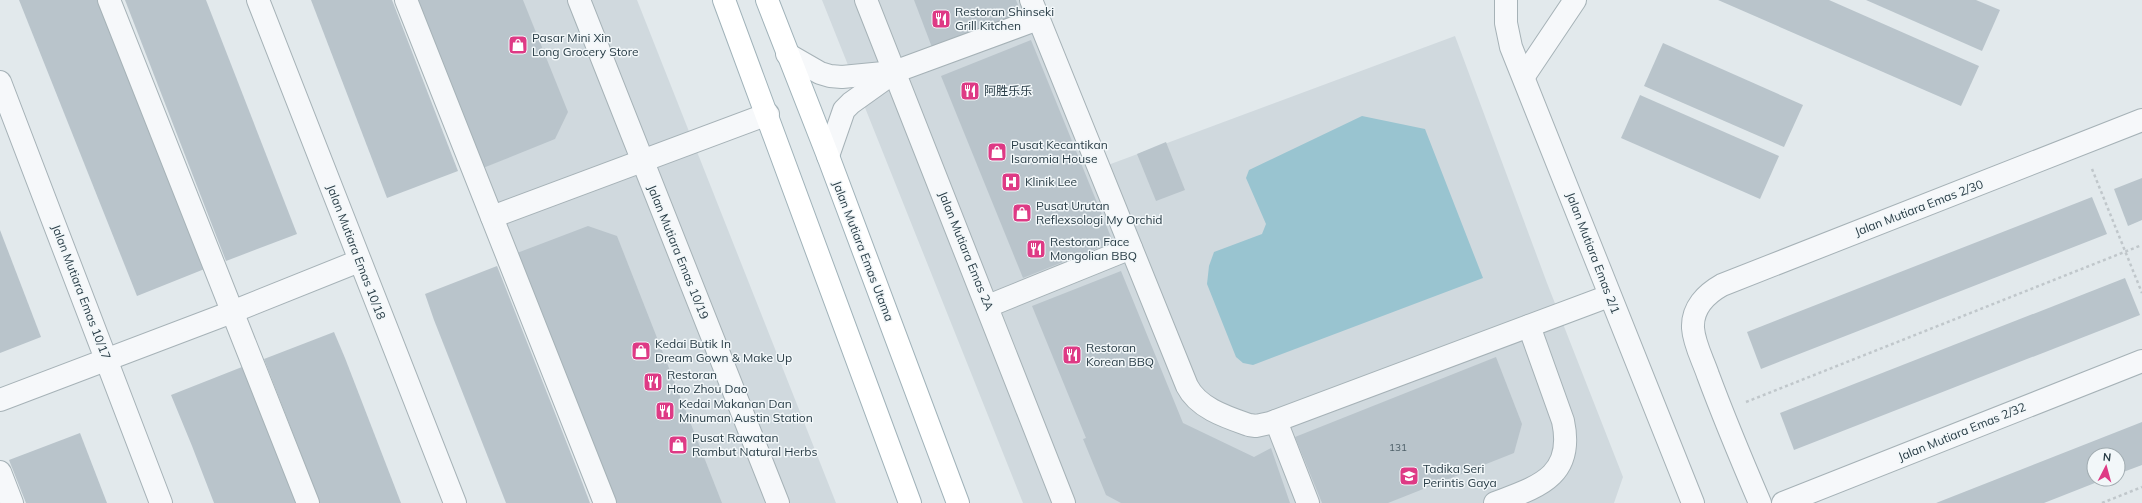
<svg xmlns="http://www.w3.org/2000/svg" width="2142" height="503" font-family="Mulish,'Noto Sans SC',sans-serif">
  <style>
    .built { fill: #d0d9de }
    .water { fill: #99c4d0 }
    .building { fill: #b9c4cb }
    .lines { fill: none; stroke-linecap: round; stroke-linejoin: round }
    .minor-casing { stroke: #a6b2b7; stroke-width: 24 }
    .major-casing { stroke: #a0b2b9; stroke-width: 24 }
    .path { stroke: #c0c7cb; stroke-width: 2.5; stroke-dasharray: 3 3; stroke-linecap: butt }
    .minor { stroke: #f6f8fa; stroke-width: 22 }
    .major { stroke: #fff; stroke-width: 22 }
    .labels { text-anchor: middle; stroke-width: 3; stroke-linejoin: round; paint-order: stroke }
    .number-label { font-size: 10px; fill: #4c5e67 }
    .poi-label { font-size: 12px; fill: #283c46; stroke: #f2f7f9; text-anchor: start }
    .street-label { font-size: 12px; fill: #283c46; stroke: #f2f7f9 }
  </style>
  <rect width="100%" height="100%" fill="#e2e9ec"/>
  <g class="built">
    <polygon points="395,0 637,0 836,503 592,503"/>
    <polygon points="822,0 1043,0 1108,165 1455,36 1547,283 1623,477 1614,503 1023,503"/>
  </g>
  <polygon class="water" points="1362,116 1425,129 1483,278 1253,365 1243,363 1236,357 1207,284 1209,266 1214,252 1262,234 1266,224 1246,178 1249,170"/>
  <g class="building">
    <polygon points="19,0 100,0 207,268 137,296"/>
    <polygon points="125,0 206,0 297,234 226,261"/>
    <polygon points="311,0 392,0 458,171 387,198"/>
    <polygon points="416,0 523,0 568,112 555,139 483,168"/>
    <polygon points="914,0 1016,0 1022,15 933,50"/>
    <polygon points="1718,0 1829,0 1979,66 1961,106"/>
    <polygon points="1866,0 1976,0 2000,10 1982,51"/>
    <polygon points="1031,40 1113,242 1023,278 941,76"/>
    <polygon points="1663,43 1803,105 1784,147 1644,86"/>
    <polygon points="1640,95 1779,156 1760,199 1621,138"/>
    <polygon points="1166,142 1185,190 1156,201 1137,154"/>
    <polygon points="2142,178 2142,220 2128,226 2114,189"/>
    <polygon points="2092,197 2107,234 1761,369 1747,332"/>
    <polygon points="588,226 617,236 722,503 616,503 517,253"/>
    <polygon points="0,230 41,337 0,353"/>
    <polygon points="497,266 579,474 590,503 506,503 434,320 425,294"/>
    <polygon points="1121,271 1183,423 1254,457 1271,448 1290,503 1121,503 1106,495 1083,439 1086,438 1032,306"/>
    <polygon points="2125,278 2140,315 1794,450 1780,413"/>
    <polygon points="334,332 345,358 401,503 320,503 264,359"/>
    <polygon points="1496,357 1522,424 1514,453 1388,503 1322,503 1295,437"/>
    <polygon points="242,367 273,444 296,503 214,503 192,446 171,395"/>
    <polygon points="2142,422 2142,465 2118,474 2118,455 2094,455 2094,479 2105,479 2044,503 1936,503"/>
    <polygon points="80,433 107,503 26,503 9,460"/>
  </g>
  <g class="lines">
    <defs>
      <g id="minor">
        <polyline points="109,0 308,503"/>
        <polyline points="258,0 455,503"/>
        <polyline points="406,0 605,503"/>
        <polyline points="579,0 778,503"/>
        <polyline points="866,0 1064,503"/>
        <path d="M1031 0 1187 386C1198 408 1226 417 1249 425L1256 426 1270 423 1609 296"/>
        <polyline points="1506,0 1506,23 1511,47 1693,503"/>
        <polyline points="787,54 820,73 830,76 842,77 894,72 1038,19"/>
        <polyline points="1524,76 1575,0"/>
        <polyline points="0,82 161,503"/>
        <polyline points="828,156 844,110 851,103 893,73"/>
        <polyline points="492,217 768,114"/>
        <polyline points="988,306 1131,248"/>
        <polyline points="0,400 232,312 359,261"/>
        <polyline points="1276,421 1308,503"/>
        <polyline points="0,472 12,503"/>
        <path d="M1495 503C1537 487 1575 477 1563 421L1529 326"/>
        <path d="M1760 503C1742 461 1724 418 1708 375 1703 360 1694 344 1693 328 1692 308 1706 294 1722 285L2142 120"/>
        <polyline points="1783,503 2142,361"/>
      </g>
      <g id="major">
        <polyline points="724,0 910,503"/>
        <polyline points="767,0 828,156 958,503"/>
      </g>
    </defs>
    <use href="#minor" class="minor-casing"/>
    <use href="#major" class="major-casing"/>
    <g class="path">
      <polyline points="2092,169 2142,293"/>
      <polyline points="1746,402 2142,245"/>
      <polyline points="2102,503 2142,487"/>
    </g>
    <use href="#minor" class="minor"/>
    <use href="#major" class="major"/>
  </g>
  <defs>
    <symbol id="restaurant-square" viewBox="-11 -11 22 22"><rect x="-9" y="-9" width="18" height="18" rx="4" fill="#de3a85" stroke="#f2f7f9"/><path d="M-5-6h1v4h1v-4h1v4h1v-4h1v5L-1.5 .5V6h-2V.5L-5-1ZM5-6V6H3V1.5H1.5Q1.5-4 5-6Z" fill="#fff"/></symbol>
    <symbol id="shop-square" viewBox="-11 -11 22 22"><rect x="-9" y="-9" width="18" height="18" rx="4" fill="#de3a85" stroke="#f2f7f9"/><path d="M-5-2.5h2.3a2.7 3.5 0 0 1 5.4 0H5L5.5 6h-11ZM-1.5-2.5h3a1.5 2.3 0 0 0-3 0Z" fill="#fff"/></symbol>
    <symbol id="hospital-square" viewBox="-11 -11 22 22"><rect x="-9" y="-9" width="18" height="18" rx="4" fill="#de3a85" stroke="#f2f7f9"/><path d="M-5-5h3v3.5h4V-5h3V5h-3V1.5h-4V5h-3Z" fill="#fff"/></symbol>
    <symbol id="school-square" viewBox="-11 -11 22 22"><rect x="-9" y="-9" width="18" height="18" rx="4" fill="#de3a85" stroke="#f2f7f9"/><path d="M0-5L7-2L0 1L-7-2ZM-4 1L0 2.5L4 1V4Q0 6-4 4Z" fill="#fff"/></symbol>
  </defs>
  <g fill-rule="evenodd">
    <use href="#restaurant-square" x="930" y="8" width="22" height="22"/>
    <use href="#shop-square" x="507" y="34" width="22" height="22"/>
    <use href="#restaurant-square" x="959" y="80" width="22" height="22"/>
    <use href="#shop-square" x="986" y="141" width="22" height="22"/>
    <use href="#hospital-square" x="1000" y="171" width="22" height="22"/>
    <use href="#shop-square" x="1011" y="202" width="22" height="22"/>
    <use href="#restaurant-square" x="1025" y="238" width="22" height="22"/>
    <use href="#shop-square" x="630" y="340" width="22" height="22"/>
    <use href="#restaurant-square" x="1061" y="344" width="22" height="22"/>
    <use href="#restaurant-square" x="642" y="371" width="22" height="22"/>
    <use href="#restaurant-square" x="654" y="400" width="22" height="22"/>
    <use href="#shop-square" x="667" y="434" width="22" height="22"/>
    <use href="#school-square" x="1398" y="465" width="22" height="22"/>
  </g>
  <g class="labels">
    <g class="number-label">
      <text x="1398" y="451">131</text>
    </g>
    <g class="poi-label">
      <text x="955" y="16">Restoran Shinseki<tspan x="955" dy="14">Grill Kitchen</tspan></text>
      <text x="532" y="42">Pasar Mini Xin<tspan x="532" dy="14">Long Grocery Store</tspan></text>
      <text x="984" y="95">阿胜乐乐</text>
      <text x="1011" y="149">Pusat Kecantikan<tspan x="1011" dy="14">Isaromia House</tspan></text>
      <text x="1025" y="186">Klinik Lee</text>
      <text x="1036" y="210">Pusat Urutan<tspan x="1036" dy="14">Reflexsologi My Orchid</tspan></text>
      <text x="1050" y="246">Restoran Face<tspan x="1050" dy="14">Mongolian BBQ</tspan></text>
      <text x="655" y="348">Kedai Butik In<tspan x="655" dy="14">Dream Gown &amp; Make Up</tspan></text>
      <text x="1086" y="352">Restoran<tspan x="1086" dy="14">Korean BBQ</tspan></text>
      <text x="667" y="379">Restoran<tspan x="667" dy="14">Hao Zhou Dao</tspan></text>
      <text x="679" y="408">Kedai Makanan Dan<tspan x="679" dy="14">Minuman Austin Station</tspan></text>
      <text x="692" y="442">Pusat Rawatan<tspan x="692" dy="14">Rambut Natural Herbs</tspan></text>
      <text x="1423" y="473">Tadika Seri<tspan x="1423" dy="14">Perintis Gaya</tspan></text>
    </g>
    <g class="street-label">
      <text transform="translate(1919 208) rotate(-21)" y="4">Jalan Mutiara Emas 2/30</text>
      <text transform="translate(863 251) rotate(69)" y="4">Jalan Mutiara Emas Utama</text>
      <text transform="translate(966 251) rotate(68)" y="4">Jalan Mutiara Emas 2A</text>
      <text transform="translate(356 252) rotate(69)" y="4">Jalan Mutiara Emas 10/18</text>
      <text transform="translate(678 252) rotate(68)" y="4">Jalan Mutiara Emas 10/19</text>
      <text transform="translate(1593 253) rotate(69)" y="4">Jalan Mutiara Emas 2/1</text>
      <text transform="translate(81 292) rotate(69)" y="4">Jalan Mutiara Emas 10/17</text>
      <text transform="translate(1962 432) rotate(-22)" y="4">Jalan Mutiara Emas 2/32</text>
    </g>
  </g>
  <g transform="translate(2106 467) rotate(6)"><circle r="19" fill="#f2f7f9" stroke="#a1acb1"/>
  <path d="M0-3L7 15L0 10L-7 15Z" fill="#de3a85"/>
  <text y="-6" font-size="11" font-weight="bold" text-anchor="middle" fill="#283c46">N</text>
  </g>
</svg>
